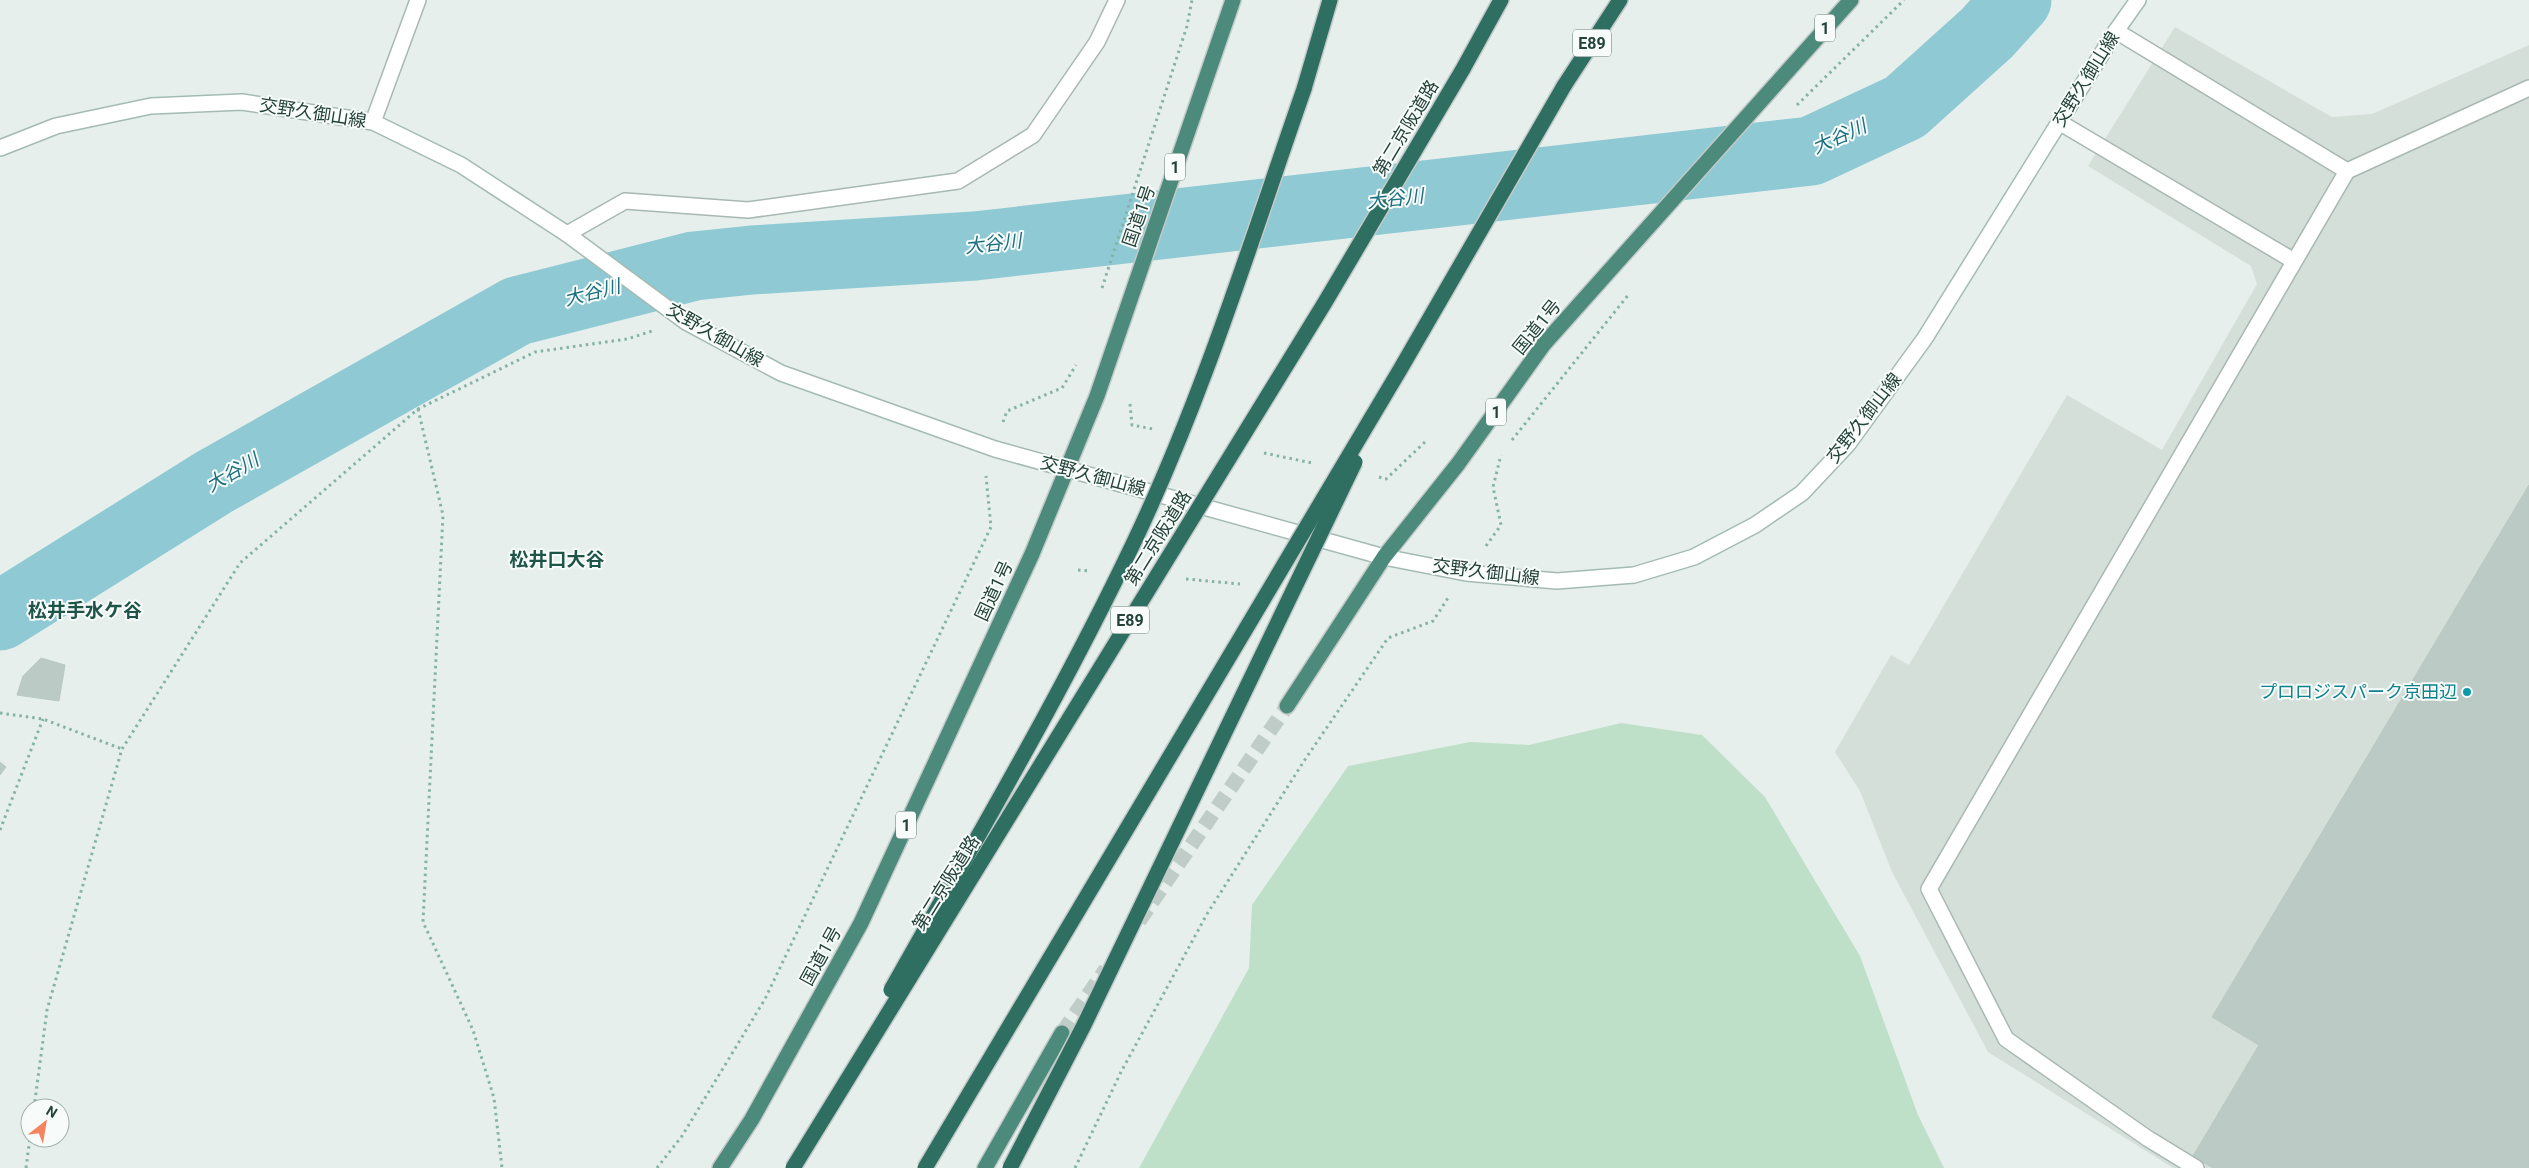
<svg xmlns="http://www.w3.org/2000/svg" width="2529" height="1168" font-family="Roboto,'Noto Sans JP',sans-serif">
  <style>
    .built { fill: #d4dfda }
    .green { fill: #bfe0c8 }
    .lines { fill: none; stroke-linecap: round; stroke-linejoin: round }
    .river { stroke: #8ec9d4; stroke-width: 69 }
    .building { fill: #bbcac4; stroke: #b8c9c2 }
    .trunk-tunnel { stroke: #bfccc8; stroke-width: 15; stroke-dasharray: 15 8; stroke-linecap: butt }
    .service-casing { stroke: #a8b8b2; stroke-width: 18 }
    .minor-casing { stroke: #a8b8b2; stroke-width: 18 }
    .tertiary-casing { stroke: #a8b8b2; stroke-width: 18 }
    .secondary-casing { stroke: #a4bbb3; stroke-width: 18 }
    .trunk-casing { stroke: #c2cac8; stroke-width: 18 }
    .motorway-casing { stroke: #c2cac8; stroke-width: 18 }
    .path { stroke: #86b3a5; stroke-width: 3; stroke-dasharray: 2.5 4; stroke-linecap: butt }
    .service { stroke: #fff; stroke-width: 15 }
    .minor { stroke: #fff; stroke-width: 15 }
    .tertiary { stroke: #fff; stroke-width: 15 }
    .secondary { stroke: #fff; stroke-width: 15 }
    .trunk { stroke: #4c8a7c; stroke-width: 15 }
    .motorway { stroke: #2f6f62; stroke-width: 15 }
    .motorway-bridge-casing { stroke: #c2cac8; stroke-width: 18; stroke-linecap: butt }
    .motorway-bridge { stroke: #2f6f62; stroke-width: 15 }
    .culture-dot { fill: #0f9aa8; stroke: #f7fbf9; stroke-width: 2 }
    .labels { text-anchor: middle; stroke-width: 4; stroke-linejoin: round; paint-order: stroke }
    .shield { fill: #f7fbf9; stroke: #637a73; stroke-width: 1 }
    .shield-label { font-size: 16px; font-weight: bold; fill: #24423a }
    .street-label { font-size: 18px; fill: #24423a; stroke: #f7fbf9 }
    .culture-label { font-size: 18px; fill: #0d838f; stroke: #f7fbf9; text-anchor: end }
    .water-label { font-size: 19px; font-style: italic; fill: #1c6f80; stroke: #f7fbf9 }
    .neighbourhood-label { font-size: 19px; font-weight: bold; fill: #1f5548; stroke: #f7fbf9 }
  </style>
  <rect width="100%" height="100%" fill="#e6efeb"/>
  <polygon class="built" points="2175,27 2332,117 2372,114 2529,45 2529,1168 2173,1168 1988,1052 1892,872 1860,791 1835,752 1891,655 1909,665 2067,395 2162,450 2257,284 2251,266 2088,166"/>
  <polygon class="green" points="1621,723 1702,735 1765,797 1860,956 1918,1115 1944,1168 1139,1168 1249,968 1252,905 1348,766 1470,742 1529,745"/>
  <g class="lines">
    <polyline class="river" points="0,616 214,482 517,311 694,266 752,260 975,246 1811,151 1905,107 1987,33 2017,0"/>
  </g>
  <g class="building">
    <polygon points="2529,485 2529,1168 2213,1168 2193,1156 2259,1045 2212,1017"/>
    <polygon points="41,658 65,665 59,701 17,695 23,676"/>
    <polygon points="0,762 6,767 0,775"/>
  </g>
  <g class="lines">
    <g class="trunk-tunnel">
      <polyline points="1139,921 1287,706"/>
      <polyline points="1062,1033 1106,969"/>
    </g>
    <defs>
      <g id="service">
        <polyline points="2116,31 2347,171"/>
        <polyline points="2059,122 2294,261"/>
        <polyline points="2196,1168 2147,1138 2006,1039 1929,889 2347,171 2529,88"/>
      </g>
      <polyline id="minor" points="567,234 625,201 748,210 958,181 1033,135 1097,42 1117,0"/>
      <polyline id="tertiary" points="373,122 418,0"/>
      <polyline id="secondary" points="0,148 56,126 151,106 242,102 373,122 461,165 567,234 686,322 781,373 995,449 1384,557 1466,573 1557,581 1634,575 1694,557 1755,525 1802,493 1848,444 1925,338 2116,31 2138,0"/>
      <g id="trunk">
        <polyline points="1287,706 1384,557 1458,464 1544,344 1851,0"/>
        <polyline points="720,1168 752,1119 861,923 1032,554 1097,396 1233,0"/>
        <polyline points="985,1168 1062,1033"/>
      </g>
      <g id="motorway">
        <polyline points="1463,69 1501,0"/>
        <polyline points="1564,86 1620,0"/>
        <polyline points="1304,89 1330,0"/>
      </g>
    </defs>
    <use href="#service" class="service-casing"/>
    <use href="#minor" class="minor-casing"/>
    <use href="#tertiary" class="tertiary-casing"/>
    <use href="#secondary" class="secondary-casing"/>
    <use href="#trunk" class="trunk-casing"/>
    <use href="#motorway" class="motorway-casing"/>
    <g class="path">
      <polyline points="1797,105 1904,0"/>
      <polyline points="1102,288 1187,26 1192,0"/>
      <polyline points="1130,404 1132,425 1153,429"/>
      <polyline points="418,409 443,515 423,922 473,1030 494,1098 502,1168"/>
      <polyline points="1003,422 1007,411 1062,388 1076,365"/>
      <polyline points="1512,440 1629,294"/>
      <polyline points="1264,453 1312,463"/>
      <polyline points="1379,477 1386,479 1425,442"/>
      <polyline points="1486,546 1501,525 1493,487 1501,455"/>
      <polyline points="1078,570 1090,571"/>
      <polyline points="1186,579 1240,584"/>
      <polyline points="0,713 43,719 122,749"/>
      <polyline points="0,830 43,719"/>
      <polyline points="34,1108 47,1010 122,749 240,563 418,409 535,352 627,339 652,331"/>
      <polyline points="26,1168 30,1138"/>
      <polyline points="657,1168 682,1136 765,999 991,527 986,476"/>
      <polyline points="1075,1168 1121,1072 1207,914 1304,761 1388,638 1433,621 1448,598"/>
    </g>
    <use href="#service" class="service"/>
    <use href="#minor" class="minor"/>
    <use href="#tertiary" class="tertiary"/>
    <use href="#secondary" class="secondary"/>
    <use href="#trunk" class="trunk"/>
    <use href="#motorway" class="motorway"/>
    <defs>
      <g id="motorway-bridge">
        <path d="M891 990C974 842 1061 696 1134 542 1203 397 1251 241 1304 89"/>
        <polyline points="793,1168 1324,304 1463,69"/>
        <polyline points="925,1168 1401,368 1564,86"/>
        <polyline points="1010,1168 1084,1025 1355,462"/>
      </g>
    </defs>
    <use href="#motorway-bridge" class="motorway-bridge-casing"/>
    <use href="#motorway-bridge" class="motorway-bridge"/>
  </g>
  <circle class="culture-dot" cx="2467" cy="692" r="5"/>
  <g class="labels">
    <g class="shield">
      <rect x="1815" y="14.5" width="20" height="27" rx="4"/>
      <rect x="1573" y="29.5" width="38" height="27" rx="4"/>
      <rect x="1165" y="153.5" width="20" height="27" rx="4"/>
      <rect x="1486" y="398.5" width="20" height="27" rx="4"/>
      <rect x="1111" y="606.5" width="38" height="27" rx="4"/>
      <rect x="896" y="811.5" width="20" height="27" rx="4"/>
    </g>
    <g class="shield-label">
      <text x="1825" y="34">1</text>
      <text x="1592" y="49">E89</text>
      <text x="1175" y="173">1</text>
      <text x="1496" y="418">1</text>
      <text x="1130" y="626">E89</text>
      <text x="906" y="831">1</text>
    </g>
    <g class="street-label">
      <text transform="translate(2086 79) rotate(-58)" y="6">交野久御山線</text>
      <text transform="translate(313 113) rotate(9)" y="6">交野久御山線</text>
      <text transform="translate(1406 128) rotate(-59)" y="6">第二京阪道路</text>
      <text transform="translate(1139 216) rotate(-71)" y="6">国道1号</text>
      <text transform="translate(1537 327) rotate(-51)" y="6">国道1号</text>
      <text transform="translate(715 335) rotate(30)" y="6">交野久御山線</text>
      <text transform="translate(1864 418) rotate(-52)" y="6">交野久御山線</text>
      <text transform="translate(1093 476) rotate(15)" y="6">交野久御山線</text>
      <text transform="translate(1158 538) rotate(-58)" y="6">第二京阪道路</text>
      <text transform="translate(1486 572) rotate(7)" y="6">交野久御山線</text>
      <text transform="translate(994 591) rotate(-65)" y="6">国道1号</text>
      <text transform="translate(946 883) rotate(-58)" y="6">第二京阪道路</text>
      <text transform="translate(821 956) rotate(-61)" y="6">国道1号</text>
    </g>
    <g class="culture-label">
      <text x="2457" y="698">プロロジスパーク京田辺</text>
    </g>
    <g class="water-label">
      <text transform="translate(1839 136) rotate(-24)" y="7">大谷川</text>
      <text transform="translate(1395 198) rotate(-6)" y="7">大谷川</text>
      <text transform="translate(993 243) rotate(-6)" y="7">大谷川</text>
      <text transform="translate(592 292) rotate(-14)" y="7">大谷川</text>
      <text transform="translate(232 472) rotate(-30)" y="7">大谷川</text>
    </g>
    <g class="neighbourhood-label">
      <text x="557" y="566">松井口大谷</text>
      <text x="85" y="617">松井手水ケ谷</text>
    </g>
  </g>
  <g transform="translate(45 1123) rotate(31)"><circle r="24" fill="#f7fbf9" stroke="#a3b1ad"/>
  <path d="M0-4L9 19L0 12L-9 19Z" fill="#f4845f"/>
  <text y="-8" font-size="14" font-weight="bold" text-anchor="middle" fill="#24423a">N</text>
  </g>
</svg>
